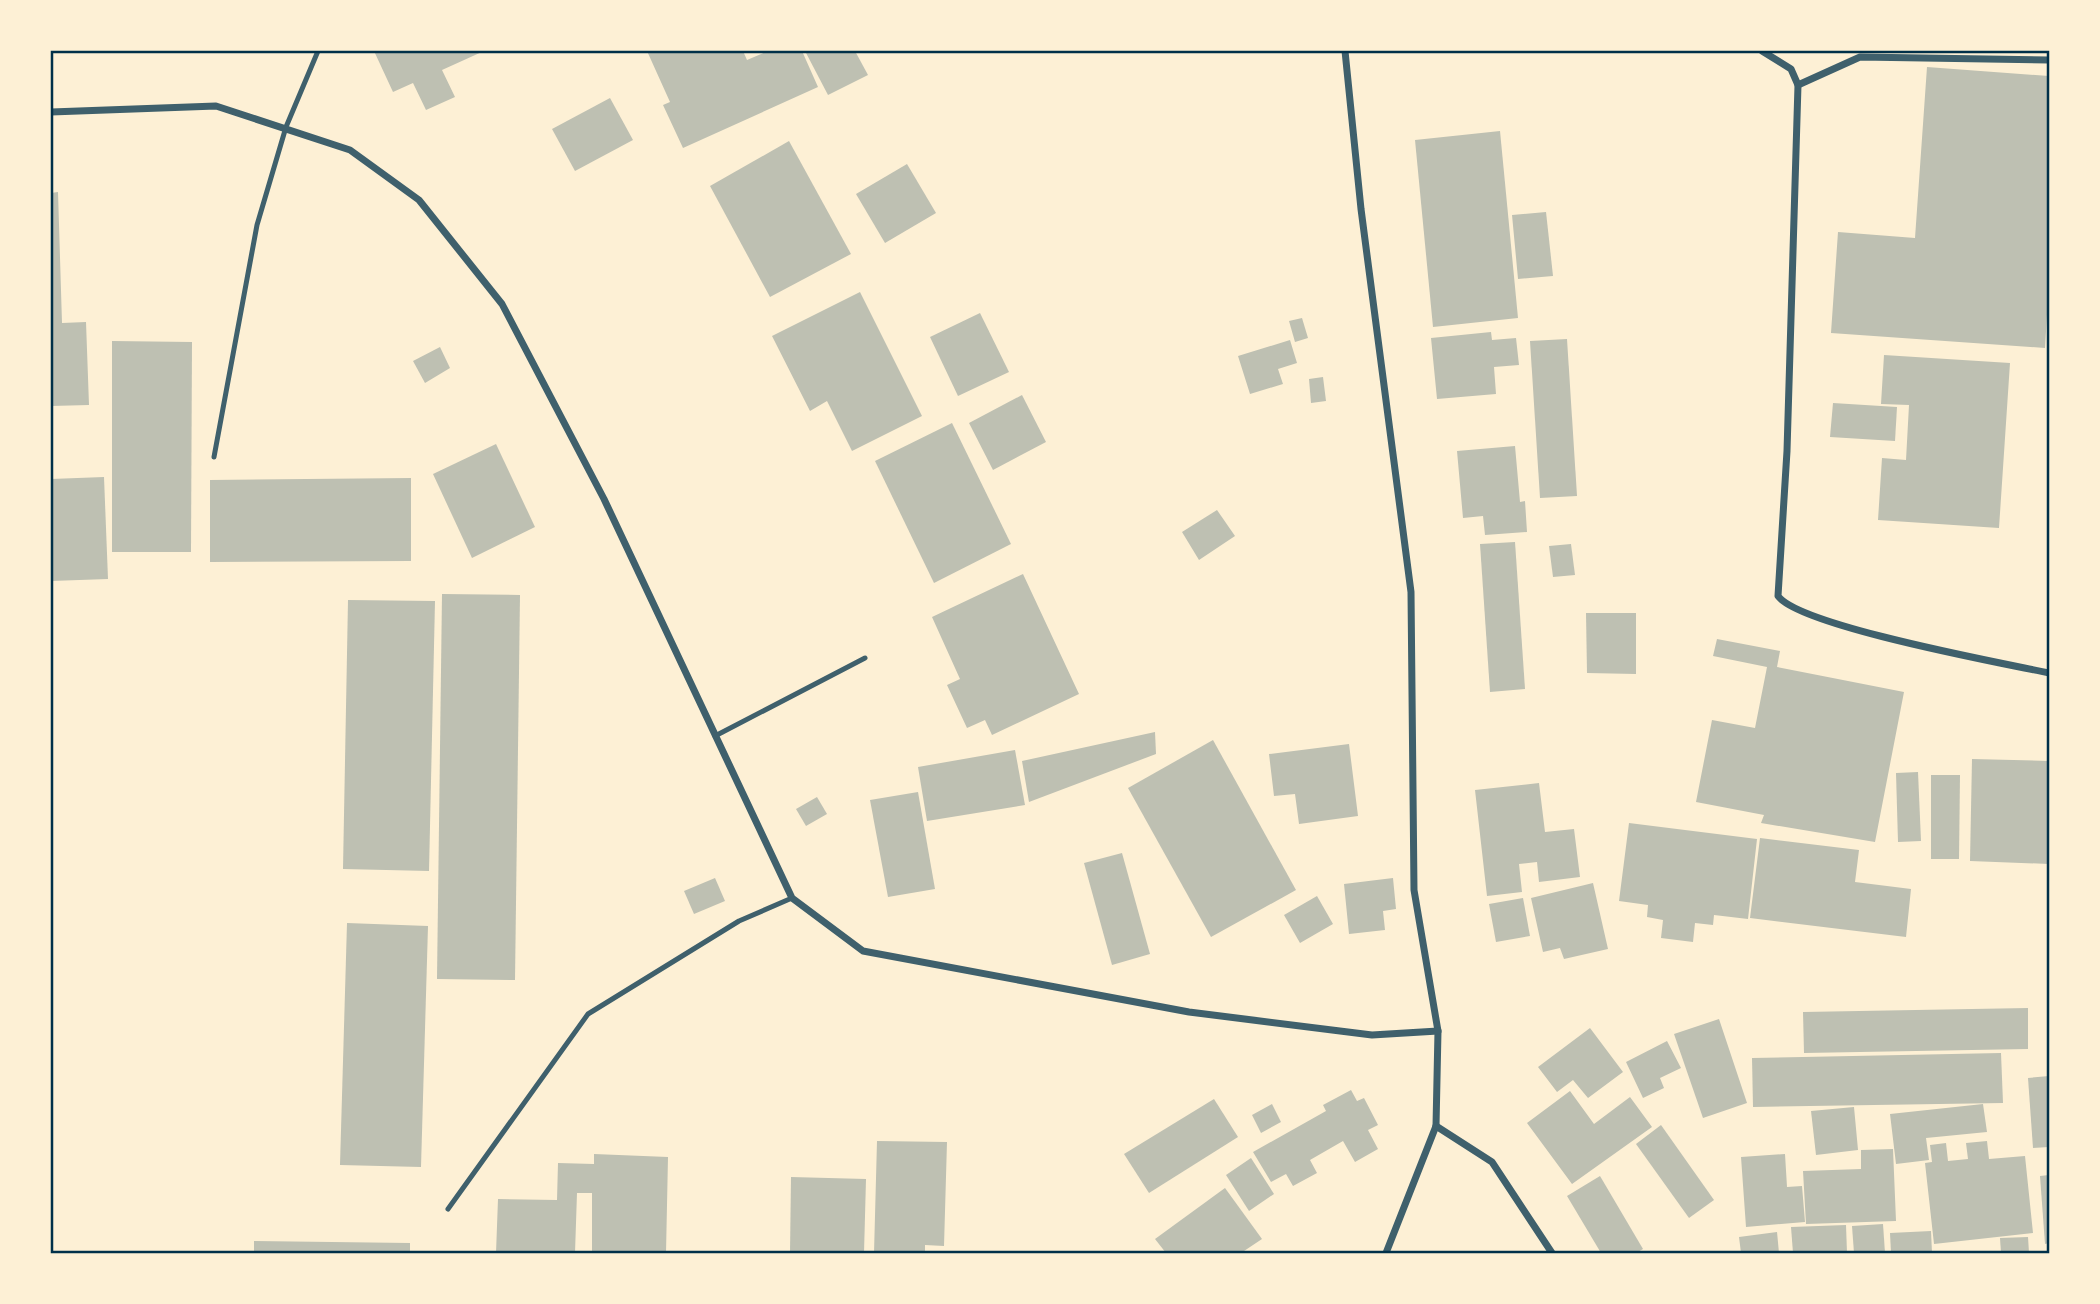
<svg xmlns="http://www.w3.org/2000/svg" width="2100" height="1304" font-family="Helvetica,sans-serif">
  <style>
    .building { fill: #bec0b2 }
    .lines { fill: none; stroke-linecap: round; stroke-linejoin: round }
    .service { stroke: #3f606c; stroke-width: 5 }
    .minor { stroke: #3f606c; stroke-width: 7 }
    .neatline { fill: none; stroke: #003049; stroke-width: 2.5 }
  </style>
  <rect width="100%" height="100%" fill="#fdf0d5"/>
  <g class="building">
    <polygon points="374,51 484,51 442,70 455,97 426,110 413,83 393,92"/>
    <polygon points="647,51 743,51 747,60 768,51 802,51 818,87 683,148 663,105 670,102"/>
    <polygon points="805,51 855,51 868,75 828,95"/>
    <polygon points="1927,67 2049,76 2049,281 2045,348 1831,333 1838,232 1915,238"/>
    <polygon points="610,98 633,140 575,171 552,129"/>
    <polygon points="1500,131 1518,318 1433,327 1415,140"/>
    <polygon points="789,141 851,254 770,297 710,186"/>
    <polygon points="907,164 936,213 885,243 856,194"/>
    <polygon points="58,192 62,323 86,322 89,405 51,406 51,193"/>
    <polygon points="1546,212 1553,276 1518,279 1512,215"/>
    <polygon points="860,292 922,416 852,451 827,401 810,411 772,336"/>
    <polygon points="980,313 1009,372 958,396 930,337"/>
    <polygon points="1302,318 1308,338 1295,342 1289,321"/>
    <polygon points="1491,332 1492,340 1516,338 1519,365 1494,367 1496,394 1437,399 1431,338"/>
    <polygon points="1567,339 1577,496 1540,498 1530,341"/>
    <polygon points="1290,340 1297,363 1278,369 1283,384 1250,394 1238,356"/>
    <polygon points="112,341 192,342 191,552 112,552"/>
    <polygon points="440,347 450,368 425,383 413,361"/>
    <polygon points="1884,355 2010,363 1999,528 1878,520 1882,458 1906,460 1909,405 1881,404"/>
    <polygon points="1323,377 1326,401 1311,403 1309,379"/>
    <polygon points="1022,395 1046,442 993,470 969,423"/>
    <polygon points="1833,403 1897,407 1895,441 1830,437"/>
    <polygon points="952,423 1011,544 934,583 875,461"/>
    <polygon points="496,444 535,527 472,558 433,474"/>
    <polygon points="1515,446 1520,502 1525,501 1527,532 1485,535 1483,516 1463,518 1457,451"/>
    <polygon points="104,477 108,579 51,581 51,479"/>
    <polygon points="411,478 411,561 210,562 210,480"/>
    <polygon points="1217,510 1235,536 1199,560 1182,532"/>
    <polygon points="1515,542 1525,689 1490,692 1480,544"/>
    <polygon points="1571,544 1575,575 1553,577 1549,546"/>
    <polygon points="1023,574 1079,694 992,735 985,720 967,728 947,685 960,679 932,617"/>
    <polygon points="442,594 520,595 515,980 437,979"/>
    <polygon points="348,600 435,601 429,871 343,869"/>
    <polygon points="1586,613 1636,613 1636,674 1587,673"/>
    <polygon points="1717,639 1780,651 1777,667 1904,692 1875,842 1761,823 1764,815 1696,802 1712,720 1755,728 1767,667 1713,656"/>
    <polygon points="1155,732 1156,754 1029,802 1022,761"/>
    <polygon points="1213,740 1296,890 1211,937 1128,788"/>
    <polygon points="1349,744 1358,816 1299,824 1295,794 1274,796 1269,754"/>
    <polygon points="1015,750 1025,805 927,821 918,767"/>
    <polygon points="1972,759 2049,761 2049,864 1970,861"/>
    <polygon points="1918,772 1921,841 1898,842 1896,773"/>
    <polygon points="1931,775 1960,775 1959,859 1931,859"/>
    <polygon points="1539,783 1545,832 1574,829 1580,877 1539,882 1537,862 1519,864 1522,892 1487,896 1475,790"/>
    <polygon points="918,792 935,889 888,897 870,800"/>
    <polygon points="817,797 827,814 806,826 796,809"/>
    <polygon points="1629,823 1757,839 1748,919 1714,915 1713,925 1695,923 1693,942 1661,938 1663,920 1647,917 1648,905 1619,901"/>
    <polygon points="1760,838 1859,850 1855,882 1911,889 1906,937 1750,918"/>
    <polygon points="1122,853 1150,954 1112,965 1084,863"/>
    <polygon points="715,878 725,901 694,914 684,891"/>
    <polygon points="1393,878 1396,909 1383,911 1385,930 1349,934 1344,884"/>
    <polygon points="1593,883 1608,949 1564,959 1560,948 1543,952 1531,898"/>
    <polygon points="1317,896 1333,924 1300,943 1284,915"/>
    <polygon points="1523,898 1530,936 1496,942 1489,904"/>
    <polygon points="347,923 428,926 421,1167 340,1165"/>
    <polygon points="2028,1008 2028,1049 1804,1053 1803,1012"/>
    <polygon points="1719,1019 1747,1103 1703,1118 1674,1034"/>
    <polygon points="1590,1028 1623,1072 1588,1098 1573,1080 1557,1092 1538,1067"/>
    <polygon points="1667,1041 1681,1068 1660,1078 1664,1088 1643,1098 1626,1062"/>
    <polygon points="2001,1053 2003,1103 1753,1107 1752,1058"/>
    <polygon points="2049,1076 2049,1147 2033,1148 2028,1078"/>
    <polygon points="1351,1090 1357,1101 1364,1098 1378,1125 1368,1130 1378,1149 1355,1162 1343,1141 1310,1160 1317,1173 1293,1186 1286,1174 1271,1182 1253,1152 1326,1111 1323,1105"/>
    <polygon points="1570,1091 1594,1124 1630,1097 1652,1127 1572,1184 1527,1123"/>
    <polygon points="1214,1099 1238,1137 1149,1193 1124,1154"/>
    <polygon points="1272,1104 1281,1122 1261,1133 1252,1115"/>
    <polygon points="1983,1104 1987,1132 1926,1138 1929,1160 1896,1164 1890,1114"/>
    <polygon points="1854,1107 1858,1150 1816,1155 1811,1111"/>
    <polygon points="1661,1125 1714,1200 1689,1218 1636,1144"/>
    <polygon points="877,1141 947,1142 944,1246 925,1245 925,1253 874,1253"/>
    <polygon points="1987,1141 1989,1159 2025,1156 2033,1233 1934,1244 1925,1163 1932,1162 1930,1145 1946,1143 1948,1161 1968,1159 1966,1143"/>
    <polygon points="1893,1149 1896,1221 1806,1224 1803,1171 1861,1169 1861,1150"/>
    <polygon points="594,1154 668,1157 666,1253 592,1253 592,1193 577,1193 575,1253 496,1253 498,1199 557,1200 558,1163 594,1164"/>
    <polygon points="1785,1154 1787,1187 1802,1186 1805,1222 1746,1227 1741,1157"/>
    <polygon points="1251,1158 1274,1194 1249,1211 1226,1175"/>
    <polygon points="2049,1175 2049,1243 2045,1244 2040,1176"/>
    <polygon points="1600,1176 1643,1249 1636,1253 1601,1253 1567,1196"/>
    <polygon points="791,1177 866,1179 864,1253 790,1253"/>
    <polygon points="1225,1188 1262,1239 1241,1253 1166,1253 1155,1239"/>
    <polygon points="1883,1224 1885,1253 1854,1253 1852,1226"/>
    <polygon points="1846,1225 1847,1253 1793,1253 1791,1227"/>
    <polygon points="1931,1231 1932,1253 1891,1253 1890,1233"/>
    <polygon points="1777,1232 1779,1253 1741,1253 1739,1237"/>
    <polygon points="2028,1237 2029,1253 2001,1253 2000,1238"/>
    <polygon points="254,1241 410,1243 410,1253 254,1253"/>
  </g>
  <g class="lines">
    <g class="service">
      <polyline points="214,457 257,225 286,127 318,51"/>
      <polyline points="715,736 865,658"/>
      <polyline points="448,1209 588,1014 739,921 792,898"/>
    </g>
    <g class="minor">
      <polyline points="1345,51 1361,209 1411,592 1414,890 1438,1031 1436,1126 1386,1253"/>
      <path d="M1762 51 1791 69 1798 85 1787 451 1778 596C1800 626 2002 663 2049 673"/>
      <polyline points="1798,85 1860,57 2049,60"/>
      <polyline points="51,112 216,106 350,150 419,200 502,304 604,499 792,898 863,951 1189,1012 1372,1035 1438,1031"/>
      <polyline points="1436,1126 1492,1162 1552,1253"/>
    </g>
  </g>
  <rect width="2100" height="1304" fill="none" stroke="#fdf0d5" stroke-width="105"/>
  <rect x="52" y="52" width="1996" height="1200" class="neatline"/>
</svg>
